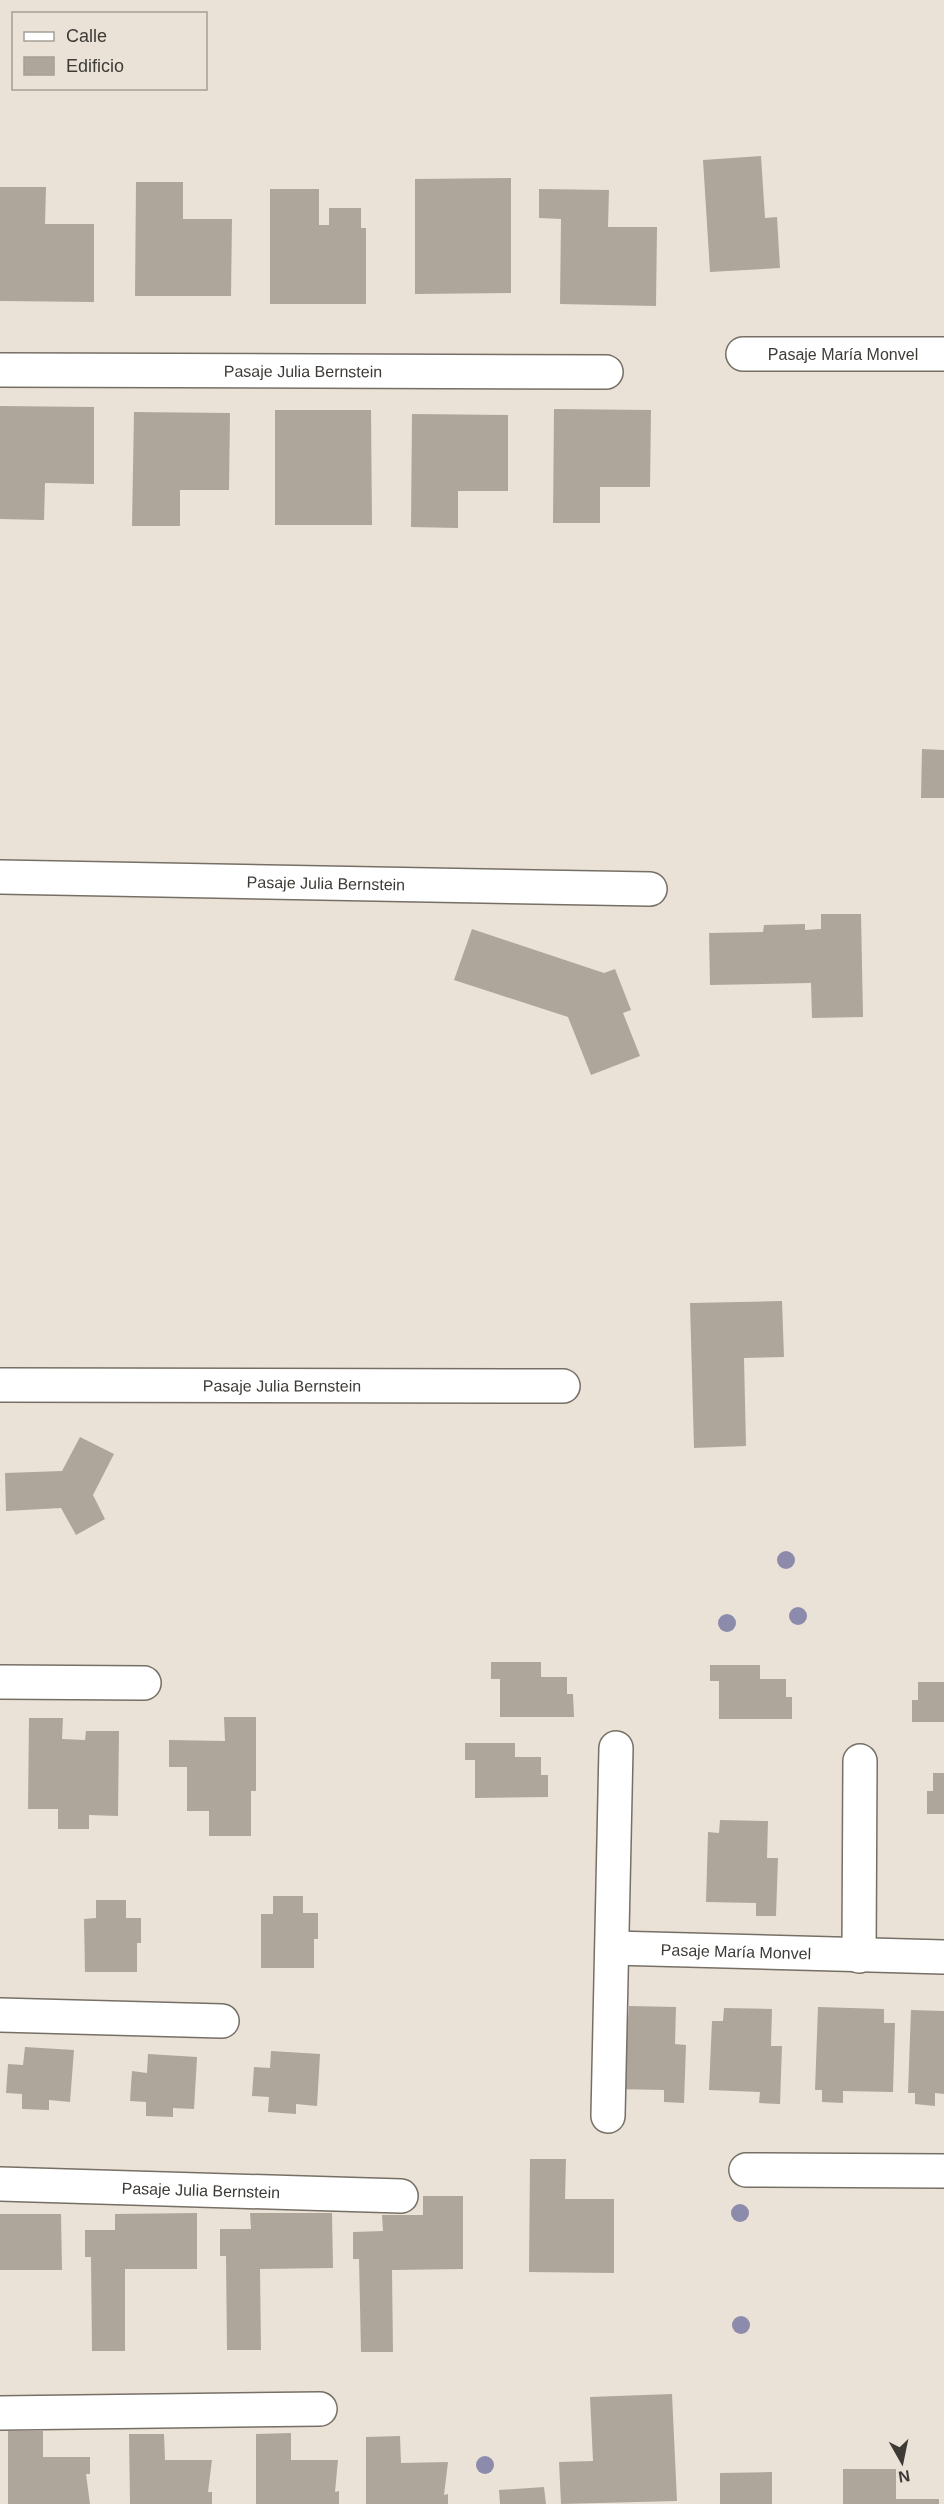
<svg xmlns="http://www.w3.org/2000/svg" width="944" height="2504" font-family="Arial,sans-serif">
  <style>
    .building { fill: #aea69b }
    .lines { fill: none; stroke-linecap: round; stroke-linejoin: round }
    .minor-casing { stroke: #766f65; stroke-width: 36 }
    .minor { stroke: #fff; stroke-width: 33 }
    .tree { fill: #8d8bab }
    .labels { text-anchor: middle; stroke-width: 5; stroke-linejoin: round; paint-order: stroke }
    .street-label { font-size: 16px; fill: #3e3b37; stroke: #eae2d7 }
  </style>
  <rect width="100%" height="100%" fill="#eae2d7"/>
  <g class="building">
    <polygon points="761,156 765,218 777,217 780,268 710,272 703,160"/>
    <polygon points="511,178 511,293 415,294 415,179"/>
    <polygon points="136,182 183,182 183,219 232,219 231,296 135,296"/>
    <polygon points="0,187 46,187 45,224 94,224 94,302 0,301"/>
    <polygon points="270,189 319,189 319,225 329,225 329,208 361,208 361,228 366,228 366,304 270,304"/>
    <polygon points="539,189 609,190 608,227 657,227 656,306 560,304 561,219 539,218"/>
    <polygon points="0,406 94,407 94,484 45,483 44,520 0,519"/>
    <polygon points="554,409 651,410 650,487 600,487 600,523 553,523"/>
    <polygon points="275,410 371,410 372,525 275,525"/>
    <polygon points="134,412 230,413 229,490 180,490 180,526 132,526"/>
    <polygon points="412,414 508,415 508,491 458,491 458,528 411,527"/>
    <polygon points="922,749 944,750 944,798 921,798"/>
    <polygon points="821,914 861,914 863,1017 812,1018 811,983 710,985 709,933 763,932 764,925 805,924 805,930 821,929"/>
    <polygon points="472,929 604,973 615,969 631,1010 623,1013 640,1056 591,1075 568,1017 454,980"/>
    <polygon points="782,1301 784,1357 744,1358 746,1446 694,1448 690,1303"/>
    <polygon points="80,1437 114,1454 93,1495 105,1519 76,1535 61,1508 6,1511 5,1473 62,1471"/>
    <polygon points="491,1662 541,1662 541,1677 567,1677 567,1694 573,1694 574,1717 500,1717 500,1679 491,1679"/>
    <polygon points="710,1665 760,1665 760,1679 786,1679 786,1697 792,1697 792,1719 719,1719 719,1681 710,1681"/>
    <polygon points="918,1682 944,1682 944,1722 912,1722 912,1700 918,1700"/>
    <polygon points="224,1717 256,1717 256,1791 251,1791 251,1836 209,1836 209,1811 187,1811 187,1767 169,1767 169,1740 225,1741"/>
    <polygon points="29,1718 63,1718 62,1739 85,1740 86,1731 119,1731 118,1816 89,1815 89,1829 58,1829 58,1809 28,1809"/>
    <polygon points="465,1743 515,1743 515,1757 541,1757 541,1775 548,1775 548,1797 475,1798 475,1760 465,1760"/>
    <polygon points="933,1773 944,1773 944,1814 927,1814 927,1791 933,1791"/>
    <polygon points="720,1820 768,1821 767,1858 778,1858 776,1916 756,1916 756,1903 706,1902 708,1832 719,1833"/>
    <polygon points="273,1896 303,1896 303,1913 318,1913 318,1939 314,1939 314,1968 261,1968 261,1914 273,1914"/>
    <polygon points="96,1900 126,1900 126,1918 141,1918 141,1943 137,1943 137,1972 85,1972 84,1919 96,1918"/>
    <polygon points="629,2006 676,2007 675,2044 686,2045 684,2103 664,2102 664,2090 614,2089 616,2019 628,2020"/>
    <polygon points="818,2007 884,2009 884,2023 895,2023 893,2092 843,2091 843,2103 822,2102 822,2090 815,2090"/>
    <polygon points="724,2008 772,2009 771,2046 782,2046 780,2104 759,2103 760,2092 709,2090 712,2021 723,2021"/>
    <polygon points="911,2010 944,2011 944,2094 935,2093 935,2106 915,2104 915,2093 908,2093"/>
    <polygon points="25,2047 74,2050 70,2102 49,2100 49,2110 22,2109 22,2094 6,2093 8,2064 23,2065"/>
    <polygon points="271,2051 320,2054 317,2106 296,2104 296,2114 268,2112 269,2097 252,2096 254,2067 270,2068"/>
    <polygon points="148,2054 197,2057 194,2109 173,2108 173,2117 146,2116 146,2102 130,2101 132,2071 147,2073"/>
    <polygon points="530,2159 566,2159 565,2199 614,2199 614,2273 529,2272"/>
    <polygon points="423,2196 463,2196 463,2269 392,2270 393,2352 361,2352 359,2259 353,2259 353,2232 383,2231 382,2215 423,2215"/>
    <polygon points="197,2213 197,2269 125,2269 125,2351 92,2351 91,2257 85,2257 85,2230 115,2230 115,2214"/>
    <polygon points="250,2213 332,2213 333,2268 260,2269 261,2350 227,2350 226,2256 220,2256 220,2229 251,2229"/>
    <polygon points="0,2214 61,2214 62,2270 0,2270"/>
    <polygon points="672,2394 677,2501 561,2504 559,2462 593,2461 590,2397"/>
    <polygon points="8,2431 43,2431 43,2457 90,2457 90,2474 86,2474 90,2504 8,2504"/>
    <polygon points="291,2433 291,2460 338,2460 335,2492 339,2491 339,2504 256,2504 256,2434"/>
    <polygon points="129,2434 164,2434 165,2460 212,2460 208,2492 212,2492 212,2504 130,2504"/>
    <polygon points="400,2436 401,2463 448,2462 444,2495 448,2494 448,2504 366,2504 366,2437"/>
    <polygon points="843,2469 896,2469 896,2499 939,2499 939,2504 843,2504"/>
    <polygon points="772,2472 772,2504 720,2504 720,2473"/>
    <polygon points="544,2487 546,2504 500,2504 499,2490"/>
  </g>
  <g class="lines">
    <defs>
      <g id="minor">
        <path id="s1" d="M743 354H944"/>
        <path id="s2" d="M0 370 606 372"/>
        <path id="s3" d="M0 877 650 889"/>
        <path id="s4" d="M0 1385 563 1386"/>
        <polyline points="0,1682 144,1683"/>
        <path id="s5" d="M613 1948 944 1957"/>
        <polyline points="859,1956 860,1761"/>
        <polyline points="0,2015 222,2021"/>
        <polyline points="608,2116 616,1748"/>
        <polyline points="746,2170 944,2171"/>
        <path id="s6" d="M0 2184 401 2196"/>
        <polyline points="0,2413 320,2409"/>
      </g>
    </defs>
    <use href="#minor" class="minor-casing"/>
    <use href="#minor" class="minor"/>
  </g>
  <g class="tree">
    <circle cx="786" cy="1560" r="9"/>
    <circle cx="798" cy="1616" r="9"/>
    <circle cx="727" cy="1623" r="9"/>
    <circle cx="740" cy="2213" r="9"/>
    <circle cx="741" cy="2325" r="9"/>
    <circle cx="485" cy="2465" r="9"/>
  </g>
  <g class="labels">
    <g class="street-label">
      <text dy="6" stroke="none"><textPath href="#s1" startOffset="100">Pasaje María Monvel</textPath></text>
      <text dy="6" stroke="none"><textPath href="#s2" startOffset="303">Pasaje Julia Bernstein</textPath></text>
      <text dy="6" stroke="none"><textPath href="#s3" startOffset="326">Pasaje Julia Bernstein</textPath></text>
      <text dy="6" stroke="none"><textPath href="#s4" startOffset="282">Pasaje Julia Bernstein</textPath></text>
      <text dy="6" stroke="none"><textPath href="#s5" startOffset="123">Pasaje María Monvel</textPath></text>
      <text dy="6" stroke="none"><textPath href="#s6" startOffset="201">Pasaje Julia Bernstein</textPath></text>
    </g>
  </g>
  <rect x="12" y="12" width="195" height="78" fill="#eae2d7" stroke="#a59f97" stroke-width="1.5"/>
  <rect x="24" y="32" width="30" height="9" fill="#ffffff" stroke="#a59f97" stroke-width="1.5"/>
  <text x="66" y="42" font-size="18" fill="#3e3b37">Calle</text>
  <rect x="24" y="57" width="30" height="18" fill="#aea69b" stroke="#a59f97" stroke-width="1.5"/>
  <text x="66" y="72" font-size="18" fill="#3e3b37">Edificio</text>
  <g transform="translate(902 2462) rotate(171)" stroke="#eae2d7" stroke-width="4.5" paint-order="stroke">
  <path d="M0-4.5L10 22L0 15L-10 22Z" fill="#3e3b37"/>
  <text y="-9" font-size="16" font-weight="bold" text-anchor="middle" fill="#3e3b37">N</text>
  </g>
</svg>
